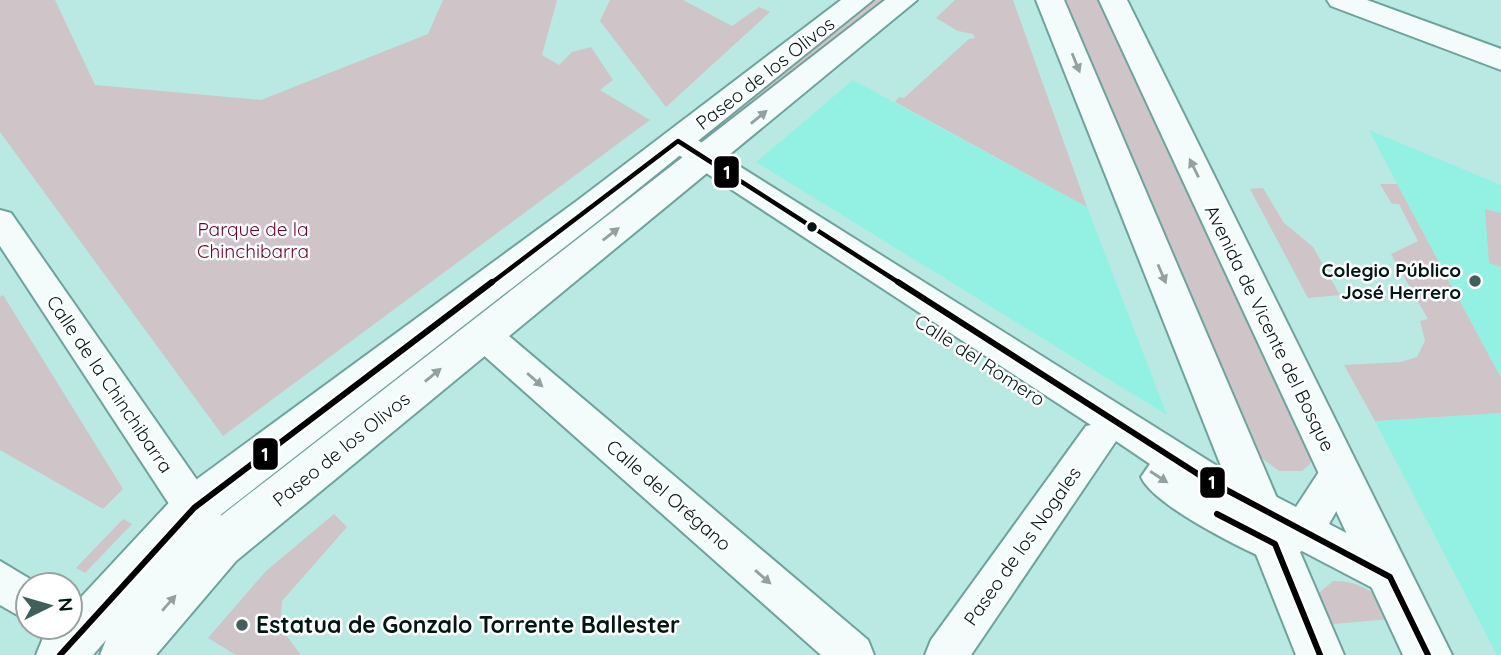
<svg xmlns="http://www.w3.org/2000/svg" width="1501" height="655" font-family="Quicksand,sans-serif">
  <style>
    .built { fill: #93f1e4 }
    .green { fill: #cfc4c8 }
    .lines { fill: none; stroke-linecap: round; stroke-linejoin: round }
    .street-casing { stroke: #6fa29c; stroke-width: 4 }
    .secondary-casing { stroke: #6fa29c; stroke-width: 4 }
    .primary-casing { stroke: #6fa29c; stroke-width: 4 }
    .highway-casing { stroke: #6fa29c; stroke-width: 4 }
    .street { fill: #f4fcfb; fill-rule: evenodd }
    .secondary { fill: #f4fcfb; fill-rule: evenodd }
    .primary { fill: #f4fcfb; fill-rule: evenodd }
    .highway { fill: #f4fcfb; fill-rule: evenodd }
    .bus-1-far1-casing { stroke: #fff; stroke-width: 9 }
    .bus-1-casing { stroke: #fff; stroke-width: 11 }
    .bus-1-far1 { stroke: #000; stroke-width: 4.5 }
    .bus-1 { stroke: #000; stroke-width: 6 }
    .oneway { fill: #92a09f }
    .bus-dot { fill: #001714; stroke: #fff; stroke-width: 2.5 }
    .poi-dot { fill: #41605c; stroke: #fff; stroke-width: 2.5 }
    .labels { text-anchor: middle; stroke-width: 5; stroke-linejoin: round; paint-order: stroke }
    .street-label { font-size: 19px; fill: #001714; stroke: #fff }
    .park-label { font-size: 19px; fill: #6c0030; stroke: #fff }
    .poi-label { font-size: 19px; font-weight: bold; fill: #001714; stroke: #fff; text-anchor: end }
    .near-poi-label { font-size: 23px; font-weight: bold; fill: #001714; stroke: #fff; text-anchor: start }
    .line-badge { stroke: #fff; stroke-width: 2.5 }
    .badge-label { font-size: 19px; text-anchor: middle; font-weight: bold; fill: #fff }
  </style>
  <rect width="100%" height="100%" fill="#b9e9e2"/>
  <g class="built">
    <polygon points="853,80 1087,207 1167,415 756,162"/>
    <polygon points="1369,130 1501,185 1501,378 1397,184"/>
    <polygon points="1501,413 1501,655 1497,655 1375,421"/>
  </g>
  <g class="green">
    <polygon points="0,0 55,0 95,85 261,100 428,34 443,0 557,0 542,55 559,65 572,52 591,47 613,80 600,90 650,120 223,436 0,132"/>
    <polygon points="610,0 683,0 732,26 759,7 770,12 666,107 600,21"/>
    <polygon points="874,0 887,0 705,142 701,141 700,136"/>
    <polygon points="955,0 1013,0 1087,207 895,102 899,97 904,98 969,39 975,38 973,34 958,31 936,18"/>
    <polygon points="1062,0 1100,0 1312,455 1310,464 1302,471 1279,471 1259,456"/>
    <polygon points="1380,184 1397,184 1501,378 1501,413 1375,421 1344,365 1401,362 1417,357 1425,341 1420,321 1428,319 1391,254 1418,241 1399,204 1392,204"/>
    <polygon points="1263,188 1284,223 1313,247 1340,295 1308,298 1250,189"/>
    <polygon points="1485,209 1501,213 1501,267 1489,263"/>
    <polygon points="3,295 123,489 103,509 0,450 0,297"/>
    <polygon points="334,514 347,527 282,601 280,627 301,655 236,655 208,638 266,571"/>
    <polygon points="123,519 132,524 85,573 76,568"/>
    <path d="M1333 581C1361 581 1379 592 1390 619L1333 624 1319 593Z"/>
  </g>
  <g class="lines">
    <defs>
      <g id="street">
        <path d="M678 131 688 134 1217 466 1296 507 1326 461 1339 456 1352 461 1358 473 1329 524 1404 563 1410 577 1404 591 1390 597 1302 551 1275 563C1244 550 1154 506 1141 477L1150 464 1116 441 971 655H925L931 640 1086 426 1091 425 668 148 664 141 668 134Z"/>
        <polygon points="0,210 11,213 220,513 225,526 220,539 206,545 192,539 0,246"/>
        <polygon points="484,321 496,325 868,640 874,655 821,655 472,345 467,335 472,325"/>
        <polygon points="0,561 40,585 28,585 28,621 0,605"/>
      </g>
      <polygon id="secondary" points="841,0 873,0 602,218 210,523 193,542 204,529 885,0 917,0 236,561 156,655 100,655 106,640 93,655 36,655 43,638 53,627 70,627 70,609 178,493 578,200"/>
      <g id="primary">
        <polygon points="1036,0 1064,0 1344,655 1296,655"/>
        <polygon points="1099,0 1127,0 1452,655 1403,655"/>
      </g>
      <polygon id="highway" points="1327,0 1367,0 1501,49 1501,70 1331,6"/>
    </defs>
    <use href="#street" class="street-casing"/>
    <use href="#secondary" class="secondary-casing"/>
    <use href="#primary" class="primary-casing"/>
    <use href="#highway" class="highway-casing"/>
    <use href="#street" class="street"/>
    <use href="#secondary" class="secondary"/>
    <use href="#primary" class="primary"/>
    <use href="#highway" class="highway"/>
    <defs>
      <polyline id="bus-1-far1" points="490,284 678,141 901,284"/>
      <g id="bus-1">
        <polyline points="898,282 1204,478 1390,577 1428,655"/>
        <polyline points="1217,514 1275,544 1320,655"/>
        <polyline points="60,655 194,508 492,282"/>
      </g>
    </defs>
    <use href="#bus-1-far1" class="bus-1-far1-casing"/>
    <use href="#bus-1" class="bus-1-casing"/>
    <use href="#bus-1-far1" class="bus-1-far1"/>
    <use href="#bus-1" class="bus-1"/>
  </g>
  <defs><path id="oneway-solid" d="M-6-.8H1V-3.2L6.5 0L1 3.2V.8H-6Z" transform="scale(1.75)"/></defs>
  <g class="oneway">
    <use href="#oneway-solid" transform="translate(1076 63) rotate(68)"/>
    <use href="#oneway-solid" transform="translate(759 117) rotate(-39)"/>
    <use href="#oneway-solid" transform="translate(1194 168) rotate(-116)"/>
    <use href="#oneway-solid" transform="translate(611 234) rotate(-38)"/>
    <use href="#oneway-solid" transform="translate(1162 274) rotate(67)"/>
    <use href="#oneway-solid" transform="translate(433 375) rotate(-39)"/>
    <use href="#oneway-solid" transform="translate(535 380) rotate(41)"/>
    <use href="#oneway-solid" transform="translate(1159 477) rotate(33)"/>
    <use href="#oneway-solid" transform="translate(763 577) rotate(41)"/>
    <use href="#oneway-solid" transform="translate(169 603) rotate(-49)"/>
  </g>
  <circle class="bus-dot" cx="812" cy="227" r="6"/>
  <g class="poi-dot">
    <circle cx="1475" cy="281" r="7"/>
    <circle cx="242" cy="625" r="7"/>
  </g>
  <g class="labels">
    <g class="street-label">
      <text transform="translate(765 73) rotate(-38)" y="7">Paseo de los Olivos</text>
      <text transform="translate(1270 328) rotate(64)" y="7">Avenida de Vicente del Bosque</text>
      <text transform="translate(980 360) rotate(33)" y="7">Calle del Romero</text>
      <text transform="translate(110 384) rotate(56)" y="7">Calle de la Chinchibarra</text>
      <text transform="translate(341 449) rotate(-39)" y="7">Paseo de los Olivos</text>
      <text transform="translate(669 495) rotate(41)" y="7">Calle del Orégano</text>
      <text transform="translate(1022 546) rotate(-55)" y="7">Paseo de los Nogales</text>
    </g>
    <g class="park-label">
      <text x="253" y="236">Parque de la<tspan x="253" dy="22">Chinchibarra</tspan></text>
    </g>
    <g class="poi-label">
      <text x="1461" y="277">Colegio Público<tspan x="1461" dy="22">José Herrero</tspan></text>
    </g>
    <g class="near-poi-label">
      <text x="256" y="633">Estatua de Gonzalo Torrente Ballester</text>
    </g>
  </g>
  <g class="line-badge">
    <rect x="713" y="155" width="27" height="34" rx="7" fill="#000"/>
    <rect x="252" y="437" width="27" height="34" rx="7" fill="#000"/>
    <rect x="1199" y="466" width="27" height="33" rx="7" fill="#000"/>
  </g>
  <g class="badge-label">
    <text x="727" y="179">1</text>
    <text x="265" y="461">1</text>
    <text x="1212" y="489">1</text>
  </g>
  <g transform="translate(49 606) rotate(85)"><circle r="33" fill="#ffffff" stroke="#99a2a1" stroke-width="2"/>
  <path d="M0-5L12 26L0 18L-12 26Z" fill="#41605c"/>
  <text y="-10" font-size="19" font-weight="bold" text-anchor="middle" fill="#001714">N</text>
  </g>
</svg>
